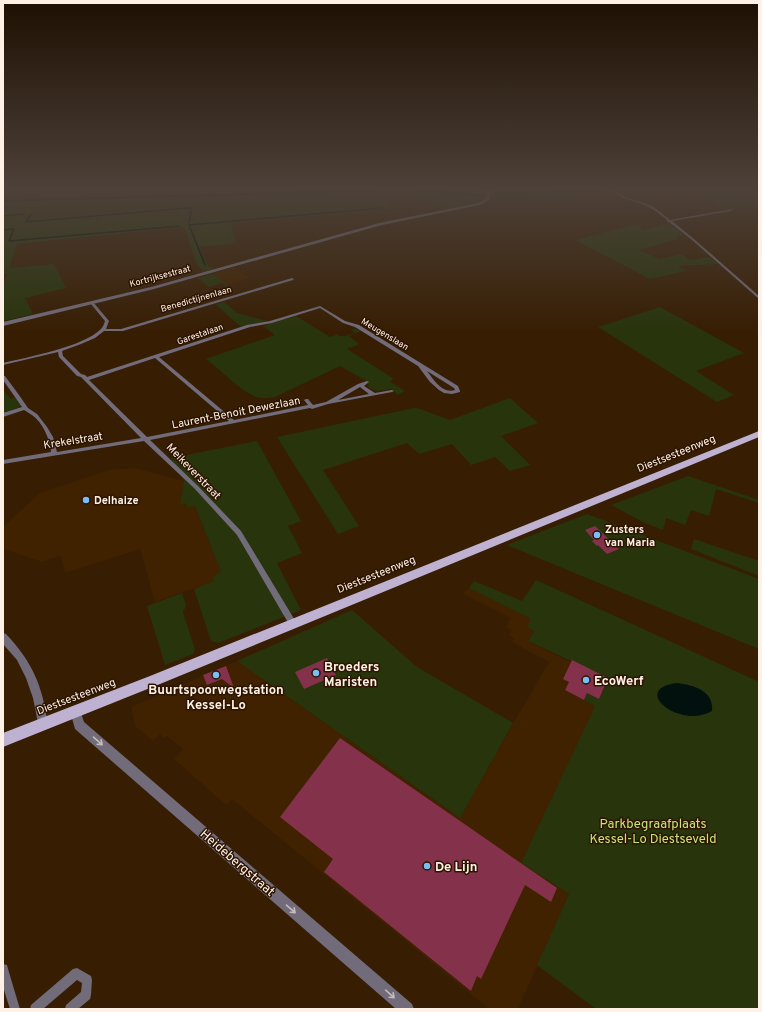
<svg xmlns="http://www.w3.org/2000/svg" width="762" height="1012" font-family="Overpass,sans-serif">
  <style>
    .built { fill: #402100 }
    .green { fill: #28340c }
    .water { fill: #02100e }
    .lines { fill: none; stroke-linecap: round; stroke-linejoin: round }
    .stream { stroke: #02100e; stroke-width: 1.5 }
    .building { fill: #84314b }
    .minor { fill: #716b7a; fill-rule: evenodd }
    .tertiary { fill: #716b7a; fill-rule: evenodd }
    .primary { fill: #beb1d1; fill-rule: evenodd }
    .oneway { stroke: #c6bbba }
    .poi-dot { fill: #78bff8; stroke: #2c1400; stroke-width: 1.5 }
    .labels { text-anchor: middle; stroke-width: 3; stroke-linejoin: round; paint-order: stroke }
    .far-street-label { font-size: 9px; fill: #fff1e5; stroke: #2c1400 }
    .street-label { font-size: 11px; fill: #fff1e5; stroke: #2c1400 }
    .poi-label { font-size: 11px; font-weight: bold; fill: #fff1e5; stroke: #2c1400; text-anchor: start }
    .near-poi-label { font-size: 13px; font-weight: bold; fill: #fff1e5; stroke: #2c1400; text-anchor: start }
    .near-park-label { font-size: 13px; fill: #c4e876; stroke: #2c1400 }
    .near-street-label { font-size: 13px; fill: #fff1e5; stroke: #2c1400 }
  </style>
  <rect width="100%" height="100%" fill="#371e03"/>
  <g class="built">
    <polygon points="235,267 250,278 225,286 222,283 208,288 197,278"/>
    <polygon points="134,468 184,481 188,507 195,506 222,573 215,581 155,602 140,549 65,573 61,555 43,562 3,549 3,527 40,493 109,470"/>
    <polygon points="469,588 532,619 534,631 528,641 571,662 563,678 569,682 565,690 596,706 521,863 569,894 518,1009 489,1009 232,799 226,805 174,759 183,749 167,736 164,738 160,734 153,741 135,726 131,707 237,661 459,817 549,662 512,642 514,639 509,635 512,630 506,627 511,618 463,594"/>
  </g>
  <g class="green">
    <polygon points="364,190 416,190 486,196 480,202 441,210 415,194 382,196 389,209 231,223 236,243 199,247 208,266 215,268 200,273 203,270 197,265 184,227 17,244 9,268 54,264 66,288 25,298 33,314 3,321 3,285 7,274 3,274 3,200"/>
    <polygon points="675,190 759,190 759,207 726,210 700,193 684,195"/>
    <polygon points="611,191 513,200 505,195 554,192"/>
    <polygon points="668,223 684,235 675,237 679,239 639,250 659,259 681,254 690,260 710,257 718,264 678,266 687,271 650,279 575,240 637,224 643,230"/>
    <polygon points="213,274 228,285 225,286 222,283 209,287 198,278"/>
    <polygon points="224,302 237,313 267,321 241,327 215,304"/>
    <polygon points="660,307 744,353 696,371 734,395 717,402 598,327"/>
    <path d="M296 316 330 337 339 334 338 336H346L355 333 351 330 356 329 361 331 349 336 359 344 350 348 347 346 349 348 347 349 391 377 393 379 390 382 405 391 398 395 392 389 377 391 369 388 368 382 340 366 275 397C269 398 262 399 256 397 239 390 221 370 206 359L275 335 263 326Z"/>
    <polygon points="3,390 11,399 16,397 21,405 20,407 4,413"/>
    <polygon points="510,398 538,423 501,436 530,465 510,471 495,457 471,465 452,444 419,454 407,443 323,470 359,526 338,534 277,437 414,408 417,408 450,420"/>
    <polygon points="257,441 301,521 288,526 302,553 277,563 301,610 218,643 211,641 194,589 214,581 213,576 221,572 195,506 188,508 186,503 180,505 184,481 171,458"/>
    <polygon points="688,476 759,500 759,503 716,489 709,516 691,510 685,525 666,518 663,530 645,523 611,505"/>
    <polygon points="587,514 759,579 759,649 507,545"/>
    <polygon points="694,539 759,561 759,576 691,549"/>
    <polygon points="536,580 759,682 759,1009 596,1009 537,965 569,894 521,863 595,706 584,700 587,693 599,699 608,678 528,641 534,631 527,627 531,619 469,588 474,581 522,601"/>
    <polygon points="182,593 186,606 183,612 195,650 193,654 165,665 147,606"/>
    <polygon points="352,610 417,667 513,723 460,818 237,661"/>
  </g>
  <path class="water" d="M677 683C694 685 714 691 712 711 680 730 629 689 677 683Z"/>
  <g class="lines">
    <g class="stream">
      <polyline points="412,190 480,195"/>
      <polyline points="498,195 610,190"/>
      <polyline points="3,201 390,190"/>
      <polyline points="189,208 192,208 189,222"/>
      <polyline points="31,214 26,222 187,208"/>
      <polyline points="3,216 23,214"/>
      <polyline points="189,225 382,208"/>
      <polyline points="189,225 205,265"/>
      <polyline points="3,230 14,229 9,241 180,226"/>
    </g>
  </g>
  <g class="building">
    <polygon points="595,526 619,549 607,554 598,545 597,546 592,541 594,540 585,530"/>
    <polygon points="327,658 336,675 304,689 295,672"/>
    <polygon points="572,660 608,678 599,699 587,693 584,700 565,690 569,682 563,679"/>
    <polygon points="226,666 234,688 222,679 207,685 203,675"/>
    <polygon points="340,738 557,888 551,902 525,885 481,979 477,976 471,991 324,872 333,859 280,817"/>
  </g>
  <g class="lines">
    <g class="minor">
      <path d="M612 190H615C624 199 636 199 647 204 655 207 663 214 670 220L732 209 733 210 731 211 672 221 694 239 759 296V299L692 240 669 222H667V220C661 215 654 209 646 206 634 200 621 200 612 190Z"/>
      <path d="M292 278 294 279 293 280 123 331H104L95 338 81 344 62 351 63 356 81 374 85 375 87 377 247 325 270 321 320 306 345 321 359 325 458 386 460 391V392L452 394 444 393 439 390 430 382 418 366 355 327 343 323 320 308 272 323 250 327 159 357 234 420 308 405 304 400 306 399H308L313 405 326 402 358 384 367 381 369 382 364 386 375 393 392 390 394 391 392 392 328 404 312 409 310 408 150 440 198 486 241 531 296 622 297 624 296 626 293 627 290 626 237 535 194 488 144 441 3 464V460L51 452C50 439 43 423 32 415 29 413 27 412 24 410L3 417V413L22 407 3 380V376H5L19 395 28 408 37 414 47 427 53 437 57 452 141 438 81 377 77 376 59 357 58 352 3 365V363C28 357 83 347 101 329 103 327 104 324 105 321L91 304V302H93L109 321 106 329H121ZM155 358 229 421 147 437 89 380ZM427 371 454 388 455 390C442 394 434 380 427 371ZM360 387 369 394 338 400Z"/>
      <polygon points="3,964 7,965 8,969 20,1009 10,1009 3,987"/>
      <polygon points="77,968 91,976 92,980 91,995 90,999 78,1009 65,1009 66,1005 81,992 82,983 77,980 43,1009 30,1009 31,1005 73,969"/>
    </g>
    <g class="tertiary">
      <polygon points="488,190 492,190 489,200 480,205 382,225 154,289 3,326 3,322 151,287 379,223 478,203 485,199"/>
      <path d="M3 633 6 634C33 663 42 685 48 724L47 728 43 729 39 728 33 698 26 678 17 660 3 644Z"/>
      <polygon points="75,706 79,707 84,722 412,1004 414,1009 396,1009 75,729 70,711 71,707"/>
    </g>
    <polygon class="primary" points="759,431 759,437 160,684 3,747 3,733 150,676"/>
  </g>
  <defs><path id="oneway-shaft" d="M-6 0H5M1.5-3L5.5 0L1.5 3" fill="none" stroke-width="1.6" stroke-linecap="round" stroke-linejoin="round"/></defs>
  <g class="oneway">
    <use href="#oneway-shaft" transform="translate(98 741) rotate(41)"/>
    <use href="#oneway-shaft" transform="translate(291 909) rotate(41)"/>
    <use href="#oneway-shaft" transform="translate(390 994) rotate(42)"/>
  </g>
  <linearGradient id="sky" x2="0" y2="1"><stop stop-color="#1e1002"/><stop offset="0.57" stop-color="#4d4139"/><stop offset="1" stop-color="#4d4139" stop-opacity="0"/></linearGradient>
  <rect width="762" height="332" fill="url(#sky)"/>
  <g class="poi-dot">
    <circle cx="86" cy="500" r="4"/>
    <circle cx="597" cy="535" r="4"/>
    <circle cx="316" cy="673" r="4"/>
    <circle cx="216" cy="675" r="4"/>
    <circle cx="586" cy="680" r="4"/>
    <circle cx="427" cy="866" r="4"/>
  </g>
  <g class="labels">
    <g class="far-street-label">
      <text transform="translate(160 276) rotate(-15)" y="3">Kortrijksestraat</text>
      <text transform="translate(196 299) rotate(-16)" y="3">Benedictijnenlaan</text>
      <text transform="translate(200 334) rotate(-19)" y="3">Garestalaan</text>
      <text transform="translate(385 334) rotate(31)" y="3">Meugenslaan</text>
    </g>
    <g class="street-label">
      <text transform="translate(236 412) rotate(-11)" y="4">Laurent-Benoit Dewezlaan</text>
      <text transform="translate(73 440) rotate(-9)" y="4">Krekelstraat</text>
      <text transform="translate(676 453) rotate(-22)" y="4">Diestsesteenweg</text>
      <text transform="translate(194 471) rotate(46)" y="4">Meikeverstraat</text>
      <text transform="translate(376 574) rotate(-22)" y="4">Diestsesteenweg</text>
      <text transform="translate(76 696) rotate(-21)" y="4">Diestsesteenweg</text>
    </g>
    <g class="poi-label">
      <text x="94" y="504">Delhaize</text>
      <text x="605" y="533">Zusters<tspan x="605" dy="13">van Maria</tspan></text>
    </g>
    <g class="near-poi-label">
      <text x="324" y="671">Broeders<tspan x="324" dy="15">Maristen</tspan></text>
      <text x="594" y="685">EcoWerf</text>
      <text x="216" y="694" text-anchor="middle">Buurtspoorwegstation<tspan x="216" dy="15">Kessel-Lo</tspan></text>
      <text x="435" y="871">De Lijn</text>
    </g>
    <g class="near-park-label">
      <text x="653" y="828">Parkbegraafplaats<tspan x="653" dy="15">Kessel-Lo Diestseveld</tspan></text>
    </g>
    <g class="near-street-label">
      <text transform="translate(238 862) rotate(41)" y="5">Heidebergstraat</text>
    </g>
  </g>
  <rect width="762" height="1012" fill="none" stroke="#fff1e5" stroke-width="8"/>
</svg>
